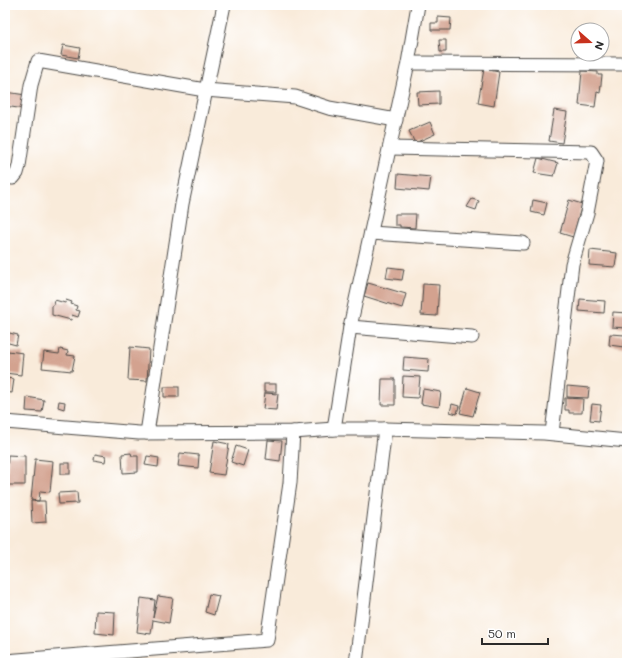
<svg xmlns="http://www.w3.org/2000/svg" width="632" height="668" font-family="Mali,sans-serif">
  <style>
    .building { fill: #d3a28f }
    .lines { fill: none; stroke-linecap: round; stroke-linejoin: round }
    .minor-casing { stroke: #4a4845; stroke-width: 15 }
    .minor { stroke: #fff; stroke-width: 13 }
  </style>
  <rect width="100%" height="100%" fill="#fff"/>
  <filter id="ink" filterUnits="userSpaceOnUse"><feTurbulence type="fractalNoise" baseFrequency=".025" numOctaves="2"/><feDisplacementMap in="SourceGraphic" scale="8" xChannelSelector="R" yChannelSelector="G"/><feConvolveMatrix kernelMatrix="1 2 1 2 8 2 1 2 1" color-interpolation-filters="sRGB"/></filter>
  <filter id="wash" filterUnits="userSpaceOnUse"><feTurbulence type="fractalNoise" baseFrequency=".012" numOctaves="4" result="noise"/><feDisplacementMap in="SourceGraphic" scale="16" xChannelSelector="R" yChannelSelector="G"/><feGaussianBlur stdDeviation="0.9" result="paint"/><feColorMatrix in="noise" values="0 0 0 0 0 0 0 0 0 0 0 0 0 0 0 0 0 1.4 0 .05"/><feComposite in="paint" operator="in"/></filter>
  <g filter="url(#wash)">
    <rect width="100%" height="100%" fill="#f9ebda"/>
    <g id="blocks">
      <g class="building">
        <polygon points="438,17 451,18 450,30 431,30 431,23 438,23"/>
        <polygon points="439,40 446,40 446,52 440,52"/>
        <polygon points="63,45 80,48 78,58 61,55"/>
        <polygon points="484,69 499,72 494,106 478,103"/>
        <polygon points="582,71 598,72 598,75 602,75 600,93 597,92 595,107 579,105"/>
        <polygon points="439,91 439,104 418,105 417,92"/>
        <polygon points="5,92 26,95 24,109 5,106"/>
        <polygon points="554,110 567,112 562,143 549,141"/>
        <polygon points="430,122 435,134 415,143 409,131"/>
        <polygon points="538,158 558,163 554,176 534,173"/>
        <polygon points="398,174 431,177 429,191 397,188"/>
        <polygon points="472,199 479,201 476,210 467,207"/>
        <polygon points="533,200 547,203 544,215 531,212"/>
        <polygon points="569,200 582,204 573,237 560,233"/>
        <polygon points="395,214 416,214 415,228 400,227 400,225 395,225"/>
        <polygon points="590,250 617,253 615,267 589,265"/>
        <polygon points="388,267 404,269 402,280 386,278"/>
        <polygon points="368,283 406,294 402,308 364,296"/>
        <polygon points="423,284 439,285 437,316 421,315"/>
        <polygon points="580,299 605,301 604,313 579,311"/>
        <polygon points="55,300 65,303 66,300 72,302 71,304 77,306 76,310 80,311 78,317 72,315 71,320 52,315 52,305 54,305"/>
        <polygon points="613,312 627,313 627,328 612,327"/>
        <polygon points="5,332 18,335 16,345 5,342"/>
        <polygon points="610,334 625,335 624,347 609,345"/>
        <polygon points="130,347 149,349 147,381 128,380"/>
        <polygon points="60,349 68,351 67,355 75,356 72,371 42,368 44,352 59,354"/>
        <polygon points="8,351 23,353 21,375 5,373"/>
        <polygon points="404,357 429,359 428,372 403,370"/>
        <polygon points="403,376 420,377 418,398 402,397"/>
        <polygon points="5,378 14,379 12,393 5,392"/>
        <polygon points="382,379 395,379 395,405 381,405"/>
        <rect x="264" y="384" width="12" height="8"/>
        <polygon points="567,386 589,388 588,398 567,397"/>
        <rect x="164" y="387" width="15" height="10"/>
        <polygon points="467,388 480,392 473,416 460,413"/>
        <polygon points="423,389 441,392 439,407 421,404"/>
        <polygon points="265,393 278,394 276,410 263,409"/>
        <polygon points="27,397 44,400 42,412 26,411"/>
        <polygon points="565,398 583,399 582,413 569,413 569,410 565,410"/>
        <polygon points="59,401 65,402 64,409 58,407"/>
        <polygon points="452,404 459,406 457,414 450,412"/>
        <polygon points="592,404 601,405 599,421 590,420"/>
        <polygon points="268,440 282,441 280,461 266,459"/>
        <polygon points="214,441 229,444 224,475 209,473"/>
        <polygon points="236,446 248,450 243,466 231,462"/>
        <polygon points="131,453 132,456 138,456 138,472 123,473 122,454"/>
        <polygon points="180,453 199,455 198,468 178,466"/>
        <polygon points="95,454 106,456 105,462 94,460"/>
        <polygon points="8,455 25,456 25,485 8,485 8,477 7,477"/>
        <polygon points="147,456 159,458 158,467 145,465"/>
        <polygon points="35,459 53,461 50,492 40,491 39,501 31,500"/>
        <rect x="61" y="463" width="9" height="11"/>
        <polygon points="77,492 78,503 59,504 58,493"/>
        <polygon points="31,501 45,501 46,522 32,523"/>
        <polygon points="209,594 219,596 214,615 205,612"/>
        <polygon points="158,596 173,598 169,623 153,620 151,634 137,632 141,598 155,600 153,618"/>
        <polygon points="96,611 115,612 114,635 95,633"/>
      </g>
    </g>
  </g>
  <g filter="url(#ink)">
    <use href="#blocks" fill-opacity="0" stroke="#4a4845" stroke-width="1"/>
    <g class="lines">
      <defs>
        <g id="minor">
          <polyline points="408,63 627,64"/>
          <polyline points="390,148 591,152 597,161 587,213 572,264 552,433"/>
          <polyline points="5,177 13,178 17,173 19,166 31,85 38,61 205,90 295,97 329,108 396,120"/>
          <polyline points="371,233 523,243"/>
          <polyline points="350,327 472,337"/>
          <polyline points="5,422 139,433 293,432 334,429 385,429 544,433 627,441"/>
          <polyline points="334,429 350,327 408,63 418,5"/>
          <polyline points="147,433 182,204 224,5"/>
          <polyline points="5,661 267,640 290,483 293,432"/>
          <polyline points="356,663 385,429"/>
        </g>
      </defs>
      <use href="#minor" class="minor-casing"/>
      <use href="#minor" class="minor"/>
    </g>
  </g>
  <rect width="632" height="668" fill="none" stroke="#fff" stroke-width="20"/>
  <g transform="translate(590 42) rotate(110)"><circle r="19" fill="#ffffff" stroke="#aaaaaa"/>
  <path d="M0-3L7 15L0 10L-7 15Z" fill="#c8321e"/>
  <text y="-6" font-size="11" font-weight="bold" text-anchor="middle" fill="#2b2b2b">N</text>
  </g>
  <path d="M482 638v6h66v-6" fill="none" stroke="#2b2b2b" stroke-width="2"/>
  <text x="488" y="638" font-size="12" fill="#2b2b2b" stroke="#ffffff" stroke-width="3" paint-order="stroke">50 m</text>
</svg>
